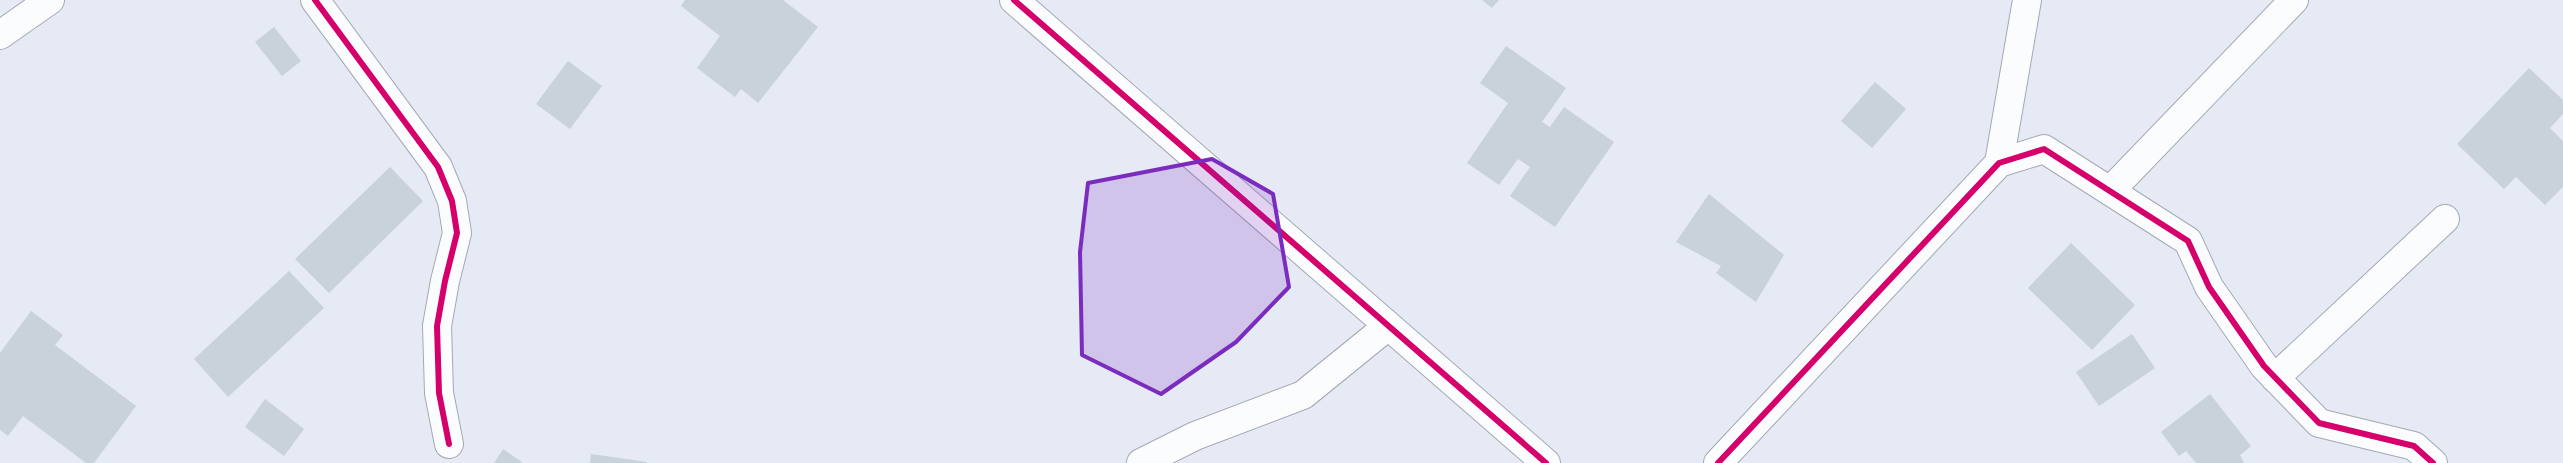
<svg xmlns="http://www.w3.org/2000/svg" width="2563" height="463" viewBox="0 0 2563 463" font-family="Cabin,sans-serif">
<style>
.building{fill:#c9d1db}
.lines{fill:none;stroke-linecap:round;stroke-linejoin:round}
.minor-casing{stroke:#a5a9b4;stroke-width:30}
.minor{stroke:#fbfcfe;stroke-width:28}
.cycleway-casing{stroke:#fff;stroke-width:9}
.cycleway{stroke:#d6006c;stroke-width:6}
.marked{fill:#7b2cbf;fill-opacity:0.2;stroke:#7b2cbf;stroke-width:4;stroke-linejoin:round}
</style>
<rect width="100%" height="100%" fill="#e5eaf5"/>
<!-- building -->
<g class="building">
<polygon points="685,0 783,0 818,27 758,103 741,89 735,97 697,68 720,36 681,6"/>
<polygon points="1482,0 1499,0 1492,8"/>
<polygon points="274,27 301,61 282,76 255,42"/>
<polygon points="1506,46 1566,88 1542,122 1550,127 1564,107 1614,142 1555,227 1510,196 1530,167 1518,159 1499,185 1467,163 1508,103 1480,83"/>
<polygon points="568,61 602,86 570,129 536,104"/>
<polygon points="2529,68 2563,100 2563,114 2550,128 2563,141 2563,187 2545,205 2516,177 2504,189 2457,144"/>
<polygon points="1875,82 1906,109 1872,148 1841,121"/>
<polygon points="390,167 423,201 329,293 295,259"/>
<polygon points="1709,194 1784,255 1756,302 1716,273 1721,266 1676,242"/>
<polygon points="2071,243 2135,305 2092,350 2028,288"/>
<polygon points="289,271 324,308 228,397 194,359"/>
<polygon points="31,311 63,335 55,345 136,406 94,463 86,463 23,416 8,436 0,430 0,353"/>
<polygon points="2132,334 2155,368 2099,406 2076,372"/>
<polygon points="2210,394 2251,446 2240,455 2244,463 2196,463 2186,451 2179,456 2161,432"/>
<polygon points="265,399 304,429 284,456 245,427"/>
<polygon points="503,449 522,462 521,463 494,463"/>
<polygon points="591,454 647,462 647,463 590,463"/>
</g>
<g class="lines">
<!-- minor casing -->
<g class="minor-casing">
<g id="minor">
<polyline points="315,0 438,167 452,201 457,233 445,281 437,326 439,393 449,444"/>
<polyline points="1014,0 1546,463"/>
<polyline points="0,35 50,0"/>
<polyline points="1999,163 2027,0"/>
<polyline points="2110,191 2294,0"/>
<polyline points="2275,378 2445,219"/>
<polyline points="1141,463 1195,436 1303,395 1388,326"/>
<polyline points="1718,463 1999,163 2044,149 2188,241 2209,287 2264,366 2319,423 2414,446 2433,463"/>
</g>
</g>
<!-- minor -->
<use href="#minor" class="minor"/>
<!-- cycleway casing -->
<g class="cycleway-casing">
<g id="cycleway">
<polyline points="315,0 438,167 452,201 457,233 445,281 437,326 439,393 449,444"/>
<polyline points="1014,0 1546,463"/>
<polyline points="1718,463 1999,163 2044,149 2188,241 2209,287 2264,366 2319,423 2414,446 2433,463"/>
</g>
</g>
<!-- cycleway -->
<use href="#cycleway" class="cycleway"/>
</g>
<!-- marked area -->
<path class="marked" d="M1212,159L1273,194L1289,287L1236,342L1161,394L1082,355L1080,252L1088,183Z"/>
</svg>
